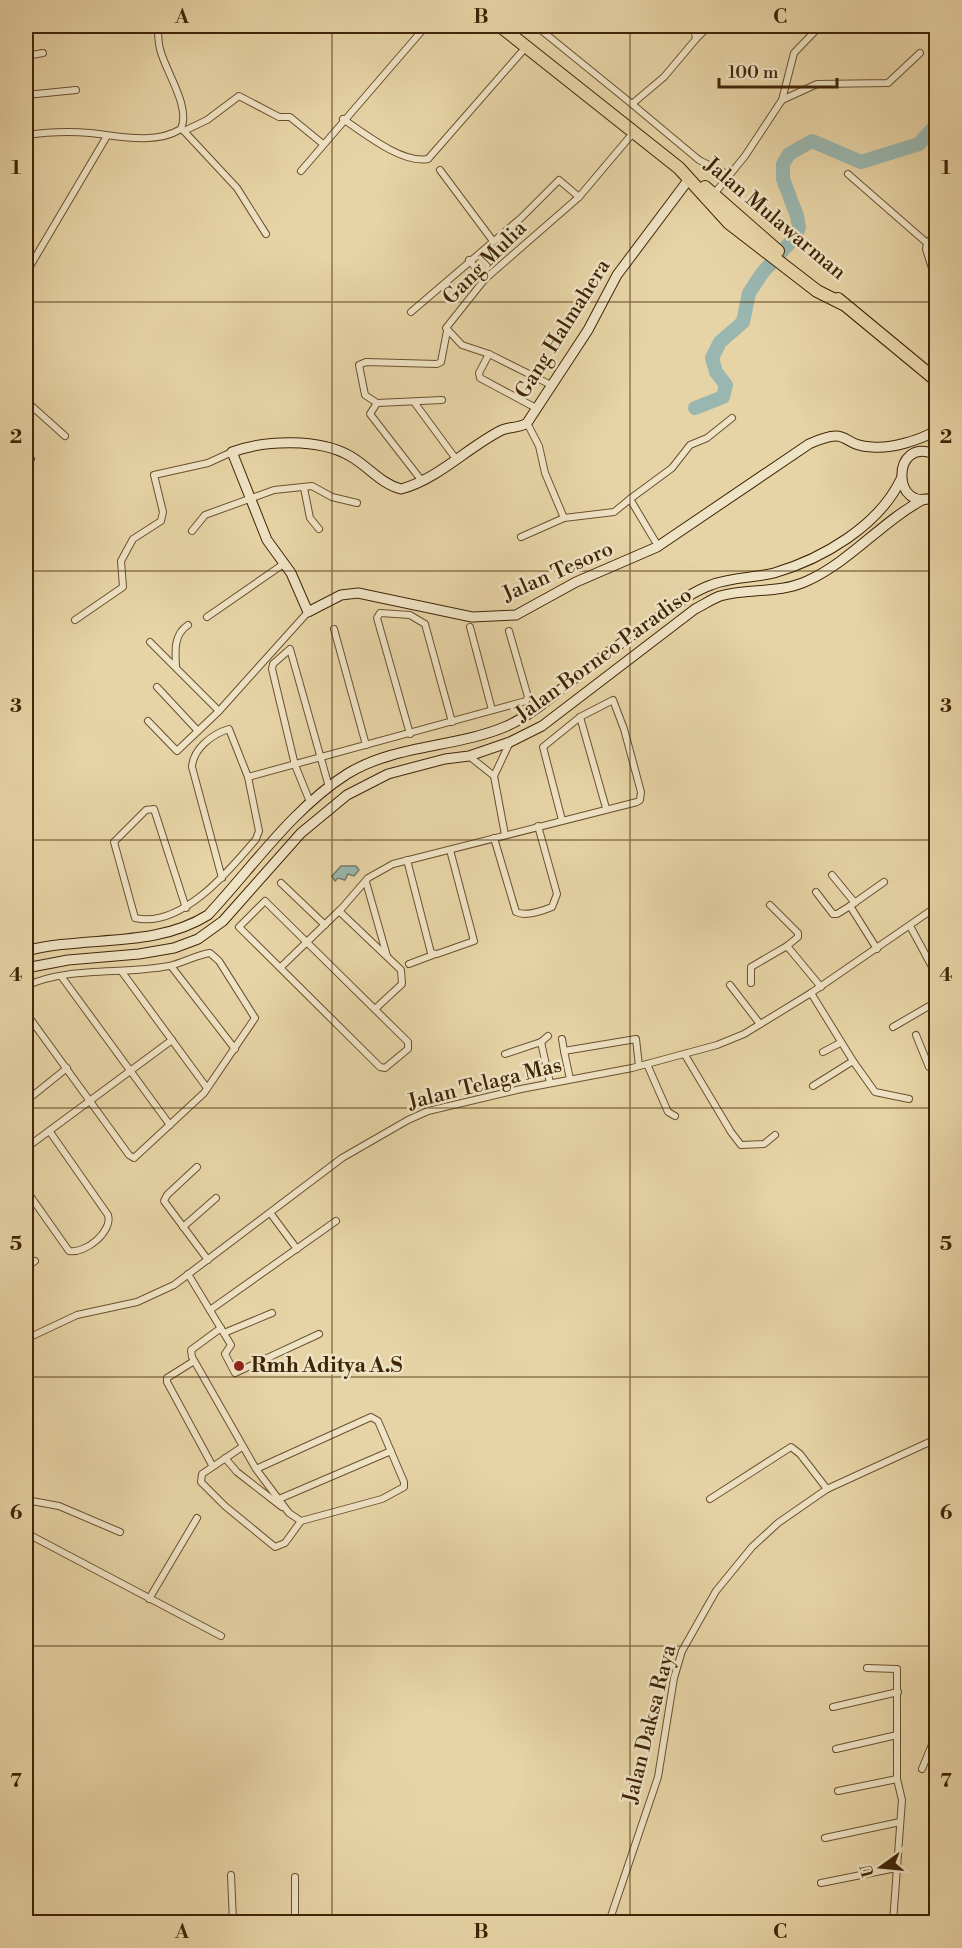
<svg xmlns="http://www.w3.org/2000/svg" width="962" height="1948" viewBox="0 0 962 1948" font-family="'Libre Bodoni',serif">
<style>
.water{fill:#99b7b0;stroke:#757c6c;stroke-width:1.5}
.lines{fill:none;stroke-linecap:round;stroke-linejoin:round}
.river{stroke:#99b7b0;stroke-width:14}
.street-casing{stroke:#6a502f;stroke-width:8}
.secondary-casing{stroke:#402407;stroke-width:11}
.highway-casing{stroke:#402407;stroke-width:14}
.street{stroke:#efe3c5;stroke-width:6}
.secondary{stroke:#efe3c5;stroke-width:9}
.highway{stroke:#e7d4a6;stroke-width:12}
.grid{fill:none;stroke:#402407;stroke-width:1.5;stroke-opacity:0.55}
.poi-dot{fill:#8f2418;stroke:#efe3c5;stroke-width:2}
.labels{text-anchor:middle;dominant-baseline:central;stroke-width:5;stroke-linejoin:round;paint-order:stroke}
.street-label{font-size:21px;fill:#402407;stroke:#efe3c5}
.poi-label{font-size:21px;font-weight:bold;fill:#402407;stroke:#efe3c5;text-anchor:start}
.neatline{fill:none;stroke:#402407;stroke-width:2}
.grid-label{font-size:20px;text-anchor:middle;font-weight:bold;fill:#402407}
</style>
<rect width="100%" height="100%" fill="#e7d4a6"/>
<filter id="stains"><feTurbulence type="fractalNoise" baseFrequency=".00333" numOctaves="4"/><feColorMatrix values="0 0 0 0 .2 0 0 0 0 .09 0 0 0 0 .02 0 0 0 .5 -.17"/></filter>
<radialGradient id="worn" r=".72"><stop offset=".6" stop-color="#630" stop-opacity="0"/><stop offset="1" stop-color="#630" stop-opacity=".3"/></radialGradient>
<!-- water -->
<polygon class="water" points="341,866 356,866 359,870 354,876 348,874 345,880 338,878 335,881 332,876"/>
<g class="lines">
<!-- river -->
<polyline class="river" points="695,408 723,397 726,385 716,372 712,358 720,342 743,322 749,293 763,272 796,236 799,227 797,216 783,179 783,164 789,154 812,141 861,162 919,144 936,125"/>
<!-- street casing -->
<g class="street-casing">
<g id="street">
<polyline points="536,26 632,104 664,77 696,39 694,26"/>
<polyline points="696,39 709,26"/>
<polyline points="26,56 43,53"/>
<polyline points="26,95 76,90"/>
<polyline points="782,100 794,53 820,26"/>
<polyline points="632,104 699,160 729,175"/>
<path d="M343,119C364,133 402,164 428,159L526,47"/>
<polyline points="182,129 237,188 266,234"/>
<polyline points="184,131 207,120 239,96 279,117 290,117 323,144"/>
<path d="M26,135C47,132 69,131 90,133C119,136 155,145 181,129C191,106 165,71 160,49C158,42 158,33 158,26"/>
<polyline points="440,170 493,241"/>
<polyline points="301,171 426,26"/>
<polyline points="848,174 927,243"/>
<polyline points="714,194 745,156 782,100 817,84 888,83 920,53"/>
<polyline points="936,234 927,243 926,249 936,281"/>
<polyline points="469,260 485,279"/>
<polyline points="26,273 107,136"/>
<polyline points="411,312 521,218 559,180 579,197"/>
<polyline points="489,354 479,373 480,378 536,408"/>
<polyline points="551,385 489,354 462,345 446,328 485,279 579,197 633,133"/>
<polyline points="26,401 65,436"/>
<polyline points="414,402 456,459"/>
<polyline points="377,403 365,395 359,365 366,362 437,364 441,362 447,331"/>
<polyline points="527,423 539,446 545,473 564,518"/>
<polyline points="26,454 31,459"/>
<polyline points="422,481 370,414 377,403 442,400"/>
<polyline points="304,488 310,518 319,529"/>
<polyline points="630,499 672,468 690,445 707,438 732,418"/>
<polyline points="192,531 205,515 274,490 312,486 332,497 357,503"/>
<polyline points="521,537 564,518 614,512 630,499 658,546"/>
<polyline points="207,617 285,563"/>
<polyline points="75,620 123,587 121,561 133,539 161,521 163,512 154,475 208,463 232,452"/>
<polyline points="470,627 492,710"/>
<polyline points="334,629 366,745"/>
<polyline points="150,642 219,711 308,612"/>
<polyline points="26,656 29,659 26,662"/>
<path d="M176,666C175,650 174,634 188,625"/>
<polyline points="157,687 198,731"/>
<polyline points="580,717 606,808"/>
<polyline points="148,721 177,751 219,711"/>
<polyline points="410,734 377,618 380,613 410,615 425,624 452,722"/>
<polyline points="469,756 494,776"/>
<polyline points="248,777 526,701 528,697 509,631"/>
<polyline points="310,802 295,765 272,669 273,664 290,649 329,787"/>
<polyline points="505,835 494,776 510,742"/>
<path d="M494,838L516,912C526,917 542,911 552,907L557,894L538,826"/>
<polyline points="407,860 431,953 437,954 474,941 450,850"/>
<polyline points="832,875 855,903"/>
<polyline points="366,882 387,956"/>
<polyline points="281,883 325,925"/>
<polyline points="816,892 833,914 837,914 850,906"/>
<polygon points="265,901 408,1042 408,1049 385,1068 380,1067 239,927"/>
<polyline points="770,905 798,933 798,937 787,946 821,987"/>
<path d="M186,908L154,809L146,810L114,842L135,918C181,929 229,871 256,839L259,831L248,777L229,729C212,734 193,749 192,767L222,878"/>
<polyline points="339,911 401,970 402,984 375,1009"/>
<polyline points="910,926 936,974"/>
<polyline points="877,949 850,906 884,882"/>
<polyline points="409,964 433,955"/>
<polyline points="171,966 235,1049"/>
<polyline points="281,967 342,908 368,878 393,864 637,802 640,800 641,792 624,729 613,700 580,717 543,747 562,820"/>
<polyline points="122,972 207,1088"/>
<polyline points="61,976 170,1125"/>
<polyline points="751,983 751,967 787,946"/>
<polyline points="730,985 760,1024"/>
<path d="M26,986C69,966 123,975 169,966C183,963 196,955 210,953L219,961L255,1018L204,1093L134,1158L129,1155L26,1013"/>
<polyline points="811,993 853,1061 813,1086"/>
<polyline points="893,1027 936,1002"/>
<polyline points="916,1035 929,1067 936,1070"/>
<polyline points="562,1039 564,1051"/>
<polyline points="541,1042 550,1083"/>
<polyline points="823,1052 840,1043"/>
<polyline points="505,1054 541,1042 548,1036"/>
<polyline points="685,1055 731,1132 741,1145 764,1144 775,1135"/>
<polyline points="853,1061 875,1092 909,1099"/>
<polyline points="647,1064 668,1112 675,1116"/>
<polyline points="570,1079 564,1051 636,1039 639,1066"/>
<polyline points="26,1101 67,1068"/>
<polyline points="26,1148 172,1040"/>
<polyline points="197,1167 167,1195 164,1201 208,1260"/>
<path d="M26,1190L69,1251C86,1254 113,1231 108,1215L50,1132"/>
<polyline points="271,1214 297,1249"/>
<polyline points="183,1227 216,1198"/>
<polyline points="26,1267 35,1261"/>
<polyline points="188,1274 231,1345 225,1354 235,1373 319,1334"/>
<polyline points="210,1310 336,1221"/>
<polyline points="221,1328 191,1350 192,1357 256,1469 289,1513 301,1521 382,1499 404,1487 404,1482 378,1421 371,1417 256,1469"/>
<polyline points="224,1333 272,1313"/>
<polyline points="26,1339 77,1315 137,1302 174,1285 342,1158 408,1120 428,1111 521,1089 632,1068 717,1045 744,1034 811,993 936,907"/>
<polyline points="194,1361 167,1378 167,1382 212,1465"/>
<polyline points="242,1447 202,1474 201,1482 225,1506 275,1547 285,1543 301,1521"/>
<polyline points="225,1458 237,1472 282,1507"/>
<polyline points="279,1499 391,1451"/>
<polyline points="710,1499 791,1447 800,1454 827,1489"/>
<polyline points="26,1500 59,1506 120,1532"/>
<polyline points="26,1533 221,1636"/>
<polyline points="149,1599 197,1518"/>
<polyline points="867,1668 897,1669 897,1779 902,1800 893,1922"/>
<polyline points="833,1707 898,1692"/>
<polyline points="836,1749 897,1735"/>
<polyline points="922,1769 936,1735"/>
<polyline points="838,1791 897,1779"/>
<polyline points="825,1838 900,1822"/>
<polyline points="231,1875 233,1922"/>
<polyline points="295,1877 295,1922"/>
<polyline points="821,1883 896,1868"/>
<polyline points="609,1922 658,1777 674,1678 682,1651 716,1591 752,1547 778,1523 827,1489 936,1439"/>
</g>
</g>
<!-- secondary casing -->
<g class="secondary-casing">
<g id="secondary">
<path d="M689,179L617,275L588,330L527,423C518,429 508,426 500,431C467,448 438,479 401,489C381,484 368,466 350,456C319,438 265,440 232,452L267,540L291,573L308,612L341,595L358,593L472,617L516,615L576,582L657,547L809,444C852,425 839,446 872,447C892,449 919,440 936,431"/>
<path d="M936,455C890,433 891,518 936,496"/>
<path d="M26,951C85,935 154,949 208,915C252,868 292,809 347,774C396,744 456,748 507,726C531,715 550,698 570,682C597,660 625,640 654,620C671,608 691,592 711,585C731,577 754,578 774,573C822,559 879,526 901,479"/>
<path d="M26,968L68,960L139,954L174,948L198,939L223,921L301,833L347,795L388,774L445,759L469,756L510,742L542,726L695,609C703,605 712,599 720,596C749,588 779,594 807,581C851,561 881,522 924,499"/>
</g>
</g>
<!-- highway casing -->
<g class="highway-casing">
<g id="highway">
<polyline points="500,26 679,168 729,223 817,291 843,304"/>
<polyline points="705,187 778,251"/>
<polyline points="838,299 936,380"/>
</g>
</g>
<!-- street -->
<use href="#street" class="street"/>
<!-- secondary -->
<use href="#secondary" class="secondary"/>
<!-- highway -->
<use href="#highway" class="highway"/>
</g>
<!-- grid -->
<path class="grid" d="M332,26V1922M630,26V1922M26,302H936M26,571H936M26,840H936M26,1108H936M26,1377H936M26,1646H936"/>
<!-- markers -->
<circle class="poi-dot" cx="239" cy="1366" r="6"/>
<g class="labels">
<!-- street labels -->
<g class="street-label">
<text transform="translate(775 219) rotate(40)">Jalan Mulawarman</text>
<text transform="translate(485 263) rotate(-45)">Gang Mulia</text>
<text transform="translate(563 329) rotate(-58)">Gang Halmahera</text>
<text transform="translate(558 572) rotate(-24)">Jalan Tesoro</text>
<text transform="translate(604 655) rotate(-36)">Jalan Borneo Paradiso</text>
<text transform="translate(485 1084) rotate(-14)">Jalan Telaga Mas</text>
<text transform="translate(650 1724) rotate(-76)">Jalan Daksa Raya</text>
</g>
<!-- poi labels -->
<g class="poi-label">
<text x="251" y="1366">Rmh Aditya A.S</text>
</g>
</g>
<!-- margin -->
<rect width="962" height="1948" fill="none" stroke="#e7d4a6" stroke-width="66"/>
<!-- north arrow -->
<g transform="translate(881 1867) rotate(255)" stroke="#efe3c5" stroke-width="4.5" paint-order="stroke">
<path d="M0-4.5L10 22L0 15L-10 22Z" fill="#402407"/>
<text y="-9" font-size="16" font-weight="bold" text-anchor="middle" fill="#402407">U</text>
</g>
<!-- scale -->
<path d="M719 78v9h118v-9" fill="none" stroke="#402407" stroke-width="3"/>
<text x="728" y="78" font-size="18" fill="#402407" stroke="#efe3c5" stroke-width="4.5" paint-order="stroke">100 m</text>
<rect x="33" y="33" width="896" height="1882" class="neatline"/>
<g class="grid-label">
<text x="182" y="23">A</text>
<text x="481" y="23">B</text>
<text x="780" y="23">C</text>
<text x="16" y="174">1</text>
<text x="946" y="174">1</text>
<text x="16" y="443">2</text>
<text x="946" y="443">2</text>
<text x="16" y="712">3</text>
<text x="946" y="712">3</text>
<text x="16" y="981">4</text>
<text x="946" y="981">4</text>
<text x="16" y="1250">5</text>
<text x="946" y="1250">5</text>
<text x="16" y="1519">6</text>
<text x="946" y="1519">6</text>
<text x="16" y="1787">7</text>
<text x="946" y="1787">7</text>
<text x="182" y="1938">A</text>
<text x="481" y="1938">B</text>
<text x="780" y="1938">C</text>
</g>
<rect width="100%" height="100%" filter="url(#stains)"/>
<rect width="100%" height="100%" fill="url(#worn)"/>
</svg>
